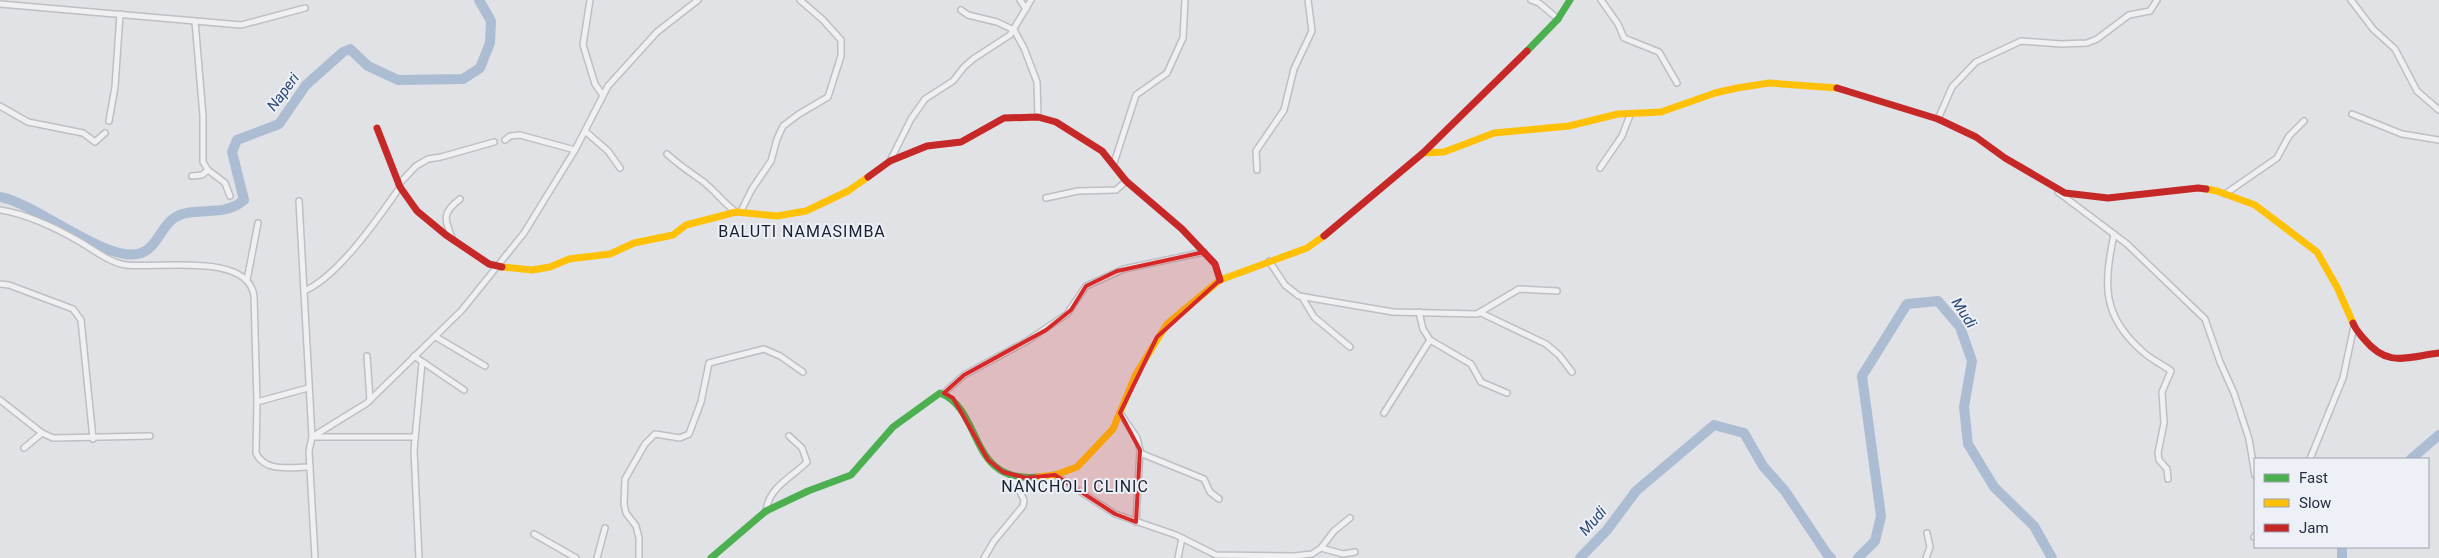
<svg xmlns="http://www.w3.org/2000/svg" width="2439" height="558" viewBox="0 0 2439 558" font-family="Roboto,sans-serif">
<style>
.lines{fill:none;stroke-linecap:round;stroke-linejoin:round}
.river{stroke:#acbcd3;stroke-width:10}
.street-casing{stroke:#bdbfc4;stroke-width:8}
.street{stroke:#f0f0f2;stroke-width:5}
.fast{stroke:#4caf50;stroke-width:7}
.slow{stroke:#ffc107;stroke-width:7}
.jam{stroke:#c62828;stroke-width:7}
.marked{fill:#d62828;fill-opacity:0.2;stroke:#d62828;stroke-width:4;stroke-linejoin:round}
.labels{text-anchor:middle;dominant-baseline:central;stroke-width:4;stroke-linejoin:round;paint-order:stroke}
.water-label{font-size:15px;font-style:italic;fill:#2d4977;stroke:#edf0f6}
.quarter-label{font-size:16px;letter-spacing:1px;fill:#181f31;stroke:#edf0f6}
</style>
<rect width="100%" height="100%" fill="#e0e2e6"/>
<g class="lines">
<!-- river -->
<g class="river">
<path d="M0,197C36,203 108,265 141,253C160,246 161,221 182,214C203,208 226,216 244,200L232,152L237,140L279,124L306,85L343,52L350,49L368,66L398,80L463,79L480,68L490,43L491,21L479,0"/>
<polyline points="2411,459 2439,435"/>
<polyline points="2342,547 2342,558"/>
<polyline points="1580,558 1607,530 1636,491 1714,425 1744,433 1763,466 1785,491 1827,554 1831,558"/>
<polyline points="1858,558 1875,541 1881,516 1862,376 1907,304 1938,301 1960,327 1972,361 1964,407 1968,444 1994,487 2034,526 2052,558"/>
</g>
<!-- street casing -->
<g class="street-casing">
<g id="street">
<polyline points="590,0 583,45 595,84 602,94"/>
<polyline points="1020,0 1026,9"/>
<polyline points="1531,0 1539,3 1558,19"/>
<polyline points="1601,0 1618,24 1624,38 1659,52 1677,83"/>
<polyline points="2351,0 2373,29 2395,49 2417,91 2439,110"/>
<polyline points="0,4 241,25 305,8"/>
<polyline points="961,10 968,15 997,22 1014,30 1024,48 1037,82 1038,117"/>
<polyline points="195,21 203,116 203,162 208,170 225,183 230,196"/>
<polyline points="0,106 28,122 83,133 95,142 105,133"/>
<polyline points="2352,114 2402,134 2439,140"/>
<polyline points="1938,119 1952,87 1976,62 2021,41 2061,44 2087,43 2097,39 2129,15 2150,11 2157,0"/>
<polyline points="109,121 115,87 120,14"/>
<polyline points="585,131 608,151 620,168"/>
<polyline points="505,140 510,136 520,135 575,150"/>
<path d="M667,154C679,165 688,171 701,180C714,189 723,203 736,212"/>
<polyline points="890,161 911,119 925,99 953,81 964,67 973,59 1010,35 1031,0"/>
<polyline points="1114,163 1136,95 1167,73 1183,38 1185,0"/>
<polyline points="1600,168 1622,136 1630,115"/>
<polyline points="1257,170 1256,151 1284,110 1294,69 1312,31 1308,0"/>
<polyline points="192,176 202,175 208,170"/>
<polyline points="399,184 416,166 428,159 441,157 494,142"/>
<polyline points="2058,192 2127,244 2205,319 2220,362 2234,393 2249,439 2255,475"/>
<polyline points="2225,194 2277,158 2289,136 2304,121"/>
<polyline points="1046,198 1078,191 1116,190 1126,181"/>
<polyline points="299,201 312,437 415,437"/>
<path d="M0,210C27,214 58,229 82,243C95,251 111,263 126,265C159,269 248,252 254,296L257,402L256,453C265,473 291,467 310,467"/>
<polyline points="741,211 752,189 771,161 777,139 783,126 799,114 828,97 841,56 841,40 823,20 800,0"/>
<path d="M2114,234C2104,284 2101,315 2142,351C2150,359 2162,364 2171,371L2162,392L2164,423L2158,453L2159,460L2167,469L2168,479"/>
<path d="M452,238C444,218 442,213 460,199"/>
<polyline points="1269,261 1285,285 1299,296 1393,312 1477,314 1519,289 1557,291"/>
<polyline points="247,280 258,223"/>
<polyline points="0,284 9,285 73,309 81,320 93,439"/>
<path d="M304,291C338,277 379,217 400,187"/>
<polyline points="1302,297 1314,317 1350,347"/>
<polyline points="1419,312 1423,329 1430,340 1471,364 1481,382 1507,393"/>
<polyline points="1481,313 1546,344 1559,355 1572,372"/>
<polyline points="436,337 485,366"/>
<polyline points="367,356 370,400"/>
<polyline points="414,356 464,390"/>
<polyline points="944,393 964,375 1027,341 1067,314 1086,286 1124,269 1204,252"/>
<polyline points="0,400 42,433 53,438 150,436"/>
<polyline points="257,402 308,388"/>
<polyline points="1120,413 1137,438 1140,450 1136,522"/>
<polyline points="1384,413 1430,340"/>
<polyline points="24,448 42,433"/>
<polyline points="1140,453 1204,479 1210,492 1219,499"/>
<polyline points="2310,459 2343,378 2354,326"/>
<polyline points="1055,475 1115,514 1176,535 1216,555 1294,556 1312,554 1321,548 1334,531 1350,518"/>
<path d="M766,511C769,487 791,478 807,462L802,448L789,436"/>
<polyline points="534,534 576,558"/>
<polyline points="2254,537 2255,536"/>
<polyline points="1321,548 1343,554 1355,552"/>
<polyline points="315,558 309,451 312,437 367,403 462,310 524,233 575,150 608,86 657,32 698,0"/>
<polyline points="419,558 414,450 422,363"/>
<polyline points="597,558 605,528"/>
<polyline points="639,558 639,538 636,526 626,513 624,504 625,479 645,444 655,434 680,438 689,434 701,402 709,363 764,349 780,356 803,372"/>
<polyline points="984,558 994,541 1023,506 1024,500 1012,476"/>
<polyline points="1178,558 1182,538"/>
<polyline points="1926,558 1930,547 1927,533"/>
</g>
</g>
<!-- street -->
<use href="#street" class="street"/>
<!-- fast -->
<g class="fast">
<polyline points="1527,51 1558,19 1570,0"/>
<path d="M711,558L766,511L808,491L851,475L893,427L940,393C984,410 967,484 1038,477"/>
</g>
<!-- slow -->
<g class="slow">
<polyline points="1423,153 1444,152 1494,133 1569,126 1618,114 1661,112 1715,93 1737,88 1769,83 1837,88"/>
<polyline points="2206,189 2217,191 2255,205 2317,252 2337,287 2353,323"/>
<polyline points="502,267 532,270 550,267 569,259 610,254 634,243 673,235 686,225 736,212 777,216 806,211 848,191 868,177"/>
<polyline points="1038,477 1055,475 1077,467 1113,429 1136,374 1167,324 1220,280 1307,248 1324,236"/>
</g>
<!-- jam -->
<g class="jam">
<polyline points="1837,88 1938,119 1976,137 2005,158 2065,193 2108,198 2198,188 2206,189"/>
<polyline points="377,128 400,187 417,211 446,235 489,264 502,267"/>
<polyline points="868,177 890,161 927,146 961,142 1004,118 1038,117 1056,122 1102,151 1126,181 1182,229 1215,264 1220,280"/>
<polyline points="1324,236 1423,153 1527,51"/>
<path d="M2353,323C2355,329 2360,334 2364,339C2388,368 2406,357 2439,353"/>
</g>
</g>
<!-- marked area -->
<path class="marked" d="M1204,252L1216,265L1220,280L1157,337L1120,413L1140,450L1136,522L1115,514L1055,475L1026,478L1003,472L988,460L953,398L944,393L964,375L1046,330L1071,310L1086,286L1117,271Z"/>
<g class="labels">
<!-- water labels -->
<g class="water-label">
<text transform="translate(283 92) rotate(-53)">Naperi</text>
<text transform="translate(1964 313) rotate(57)">Mudi</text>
<text transform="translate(1593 521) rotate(-49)">Mudi</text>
</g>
<!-- quarter labels -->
<g class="quarter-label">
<text x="802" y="231">BALUTI NAMASIMBA</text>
<text x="1075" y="486">NANCHOLI CLINIC</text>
</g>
</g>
<!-- legend -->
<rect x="2254" y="458" width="175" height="90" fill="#edf0f6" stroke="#9da2ad"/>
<rect x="2264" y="474" width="25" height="8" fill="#4caf50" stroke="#9da2ad"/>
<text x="2299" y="483" font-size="15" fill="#262e40">Fast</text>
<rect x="2264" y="499" width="25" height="8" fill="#ffc107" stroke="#9da2ad"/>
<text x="2299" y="508" font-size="15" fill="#262e40">Slow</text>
<rect x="2264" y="524" width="25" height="8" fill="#c62828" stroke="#9da2ad"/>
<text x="2299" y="533" font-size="15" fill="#262e40">Jam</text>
</svg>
